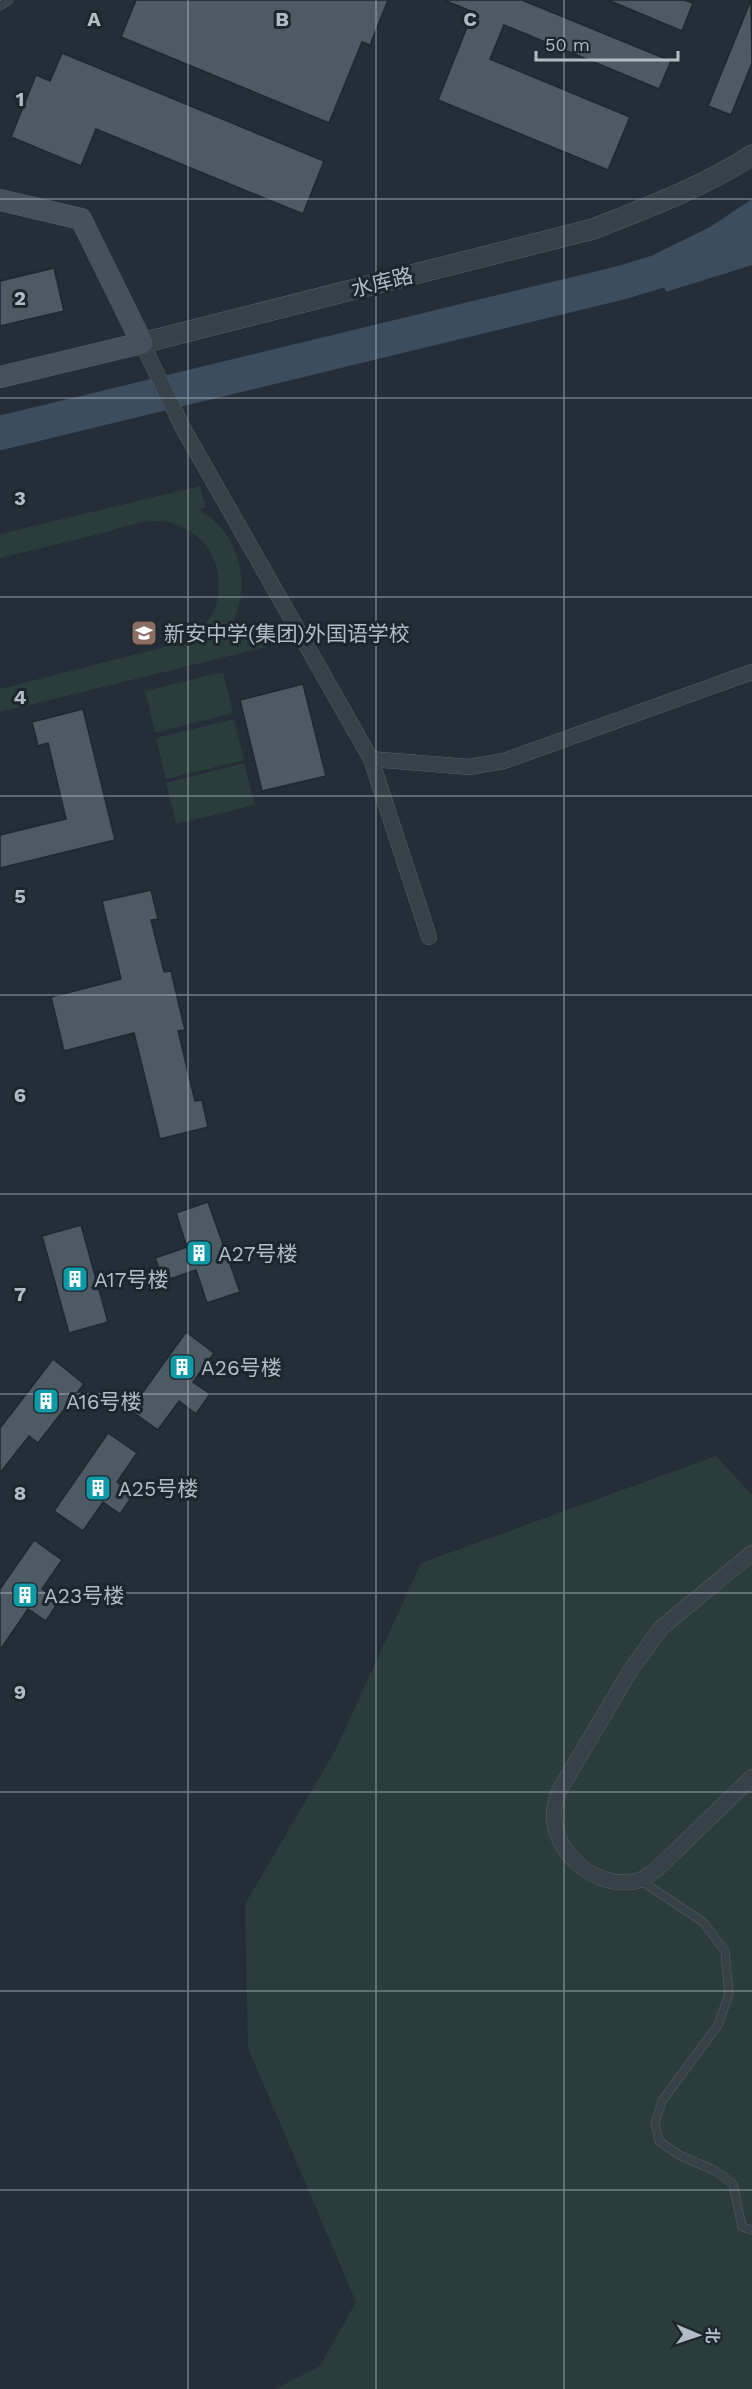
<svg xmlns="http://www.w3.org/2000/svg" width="752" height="2389" viewBox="0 0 752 2389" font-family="'Work Sans','Noto Sans SC',sans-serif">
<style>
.green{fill:#2a3c3b}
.water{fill:#3c4d5f}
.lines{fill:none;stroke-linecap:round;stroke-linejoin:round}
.river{stroke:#3c4d5f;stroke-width:34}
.building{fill:#4d5963;stroke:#1f272f;stroke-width:1.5}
.service-casing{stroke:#565e66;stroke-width:9}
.minor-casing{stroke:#565e66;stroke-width:16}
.tertiary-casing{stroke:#565e66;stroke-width:21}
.secondary-casing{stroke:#565e66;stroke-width:22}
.service{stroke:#384048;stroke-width:8}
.minor{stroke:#384048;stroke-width:15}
.tertiary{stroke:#384048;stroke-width:20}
.secondary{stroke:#47505b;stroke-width:21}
.grid{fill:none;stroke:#b3bbc4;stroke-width:1.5;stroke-opacity:0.55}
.labels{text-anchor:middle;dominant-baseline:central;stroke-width:6;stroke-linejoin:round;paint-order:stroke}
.street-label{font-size:21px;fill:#b3bbc4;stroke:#1d252d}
.poi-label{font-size:21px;fill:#b3bbc4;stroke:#1d252d;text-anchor:start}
.grid-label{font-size:20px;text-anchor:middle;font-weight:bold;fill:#b3bbc4;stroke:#1d252d;stroke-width:6;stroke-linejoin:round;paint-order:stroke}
</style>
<rect width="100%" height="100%" fill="#252e38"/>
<!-- green -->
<g class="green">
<path d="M200,486L205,507L199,510C243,534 253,591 228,632L261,625L266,647L0,712V689L184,642C206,628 220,609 219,582C218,548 190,522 157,521C139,521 120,528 103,533C69,541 34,550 0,558V534Z"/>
<polygon points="223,672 233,713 155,733 145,691"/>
<polygon points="234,719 244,760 166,779 156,738"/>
<polygon points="244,763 255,805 176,824 166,783"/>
<polygon points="716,1456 752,1495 752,2389 275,2389 320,2366 356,2302 248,2048 245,1904 336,1749 421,1563"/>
</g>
<!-- water -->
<polygon class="water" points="752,199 752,265 666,292 653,255 710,227"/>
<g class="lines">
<!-- river -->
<polyline class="river" points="0,433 620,283 700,259 752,236"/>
</g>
<!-- building -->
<g class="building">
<polygon points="136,0 388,0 370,45 362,42 329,123 121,37"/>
<polygon points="444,0 522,0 671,61 659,89 504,25 490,59 630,117 608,170 438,100 473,12"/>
<polygon points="608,0 684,0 693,3 682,31"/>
<polygon points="751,0 752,63 731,115 708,106"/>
<polygon points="62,53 324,161 303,214 96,129 81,166 11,137 36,75 50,81"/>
<polygon points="54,268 64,311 0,326 0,281"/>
<polygon points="303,684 326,776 262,791 240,700"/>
<polygon points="83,709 115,840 0,868 0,835 66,819 48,743 38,746 32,722"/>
<polygon points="151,890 158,919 151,920 164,972 171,971 185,1030 178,1031 195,1101 202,1100 208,1127 160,1139 134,1033 64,1051 51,997 121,979 102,901"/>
<polygon points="208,1202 240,1292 207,1303 196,1270 164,1281 155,1258 187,1247 176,1213"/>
<polygon points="81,1225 108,1322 69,1333 42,1236"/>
<polygon points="186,1332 214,1353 193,1382 210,1394 196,1414 179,1401 158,1430 130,1410"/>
<polygon points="53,1359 84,1384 38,1443 29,1436 0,1473 0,1428"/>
<polygon points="108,1433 137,1453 117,1482 134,1494 120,1514 103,1502 83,1531 54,1511"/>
<polygon points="34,1540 62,1560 42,1589 59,1601 46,1621 28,1609 0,1650 0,1589"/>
</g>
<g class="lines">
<!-- service casing -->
<g class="service-casing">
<g id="service">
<polyline points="0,6 9,0"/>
<polyline points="640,1880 703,1922 725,1951 729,1994 718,2025 662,2101 655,2123 659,2141 679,2155 716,2171 733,2184 742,2227 752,2230"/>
</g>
</g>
<!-- minor casing -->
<g class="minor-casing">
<g id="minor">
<polyline points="142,343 183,428 371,759 429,937"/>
<polyline points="371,759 469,767 504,761 752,672"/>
<path d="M752,1553L661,1628L630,1671L559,1791C557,1798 554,1806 554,1813C553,1855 599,1892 640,1880C645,1878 651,1873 656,1870L752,1777"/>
</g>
</g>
<!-- tertiary casing -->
<g class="tertiary-casing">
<path id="tertiary" d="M142,343L593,229C647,208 703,187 752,155"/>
</g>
<!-- secondary casing -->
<g class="secondary-casing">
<polyline id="secondary" points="0,200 81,219 142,343 0,377"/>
</g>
<!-- service -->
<use href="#service" class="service"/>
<!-- minor -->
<use href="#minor" class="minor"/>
<!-- tertiary -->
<use href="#tertiary" class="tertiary"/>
<!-- secondary -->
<use href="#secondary" class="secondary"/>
</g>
<!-- grid -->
<path class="grid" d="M188,0V2389M376,0V2389M564,0V2389M0,199H752M0,398H752M0,597H752M0,796H752M0,995H752M0,1194H752M0,1394H752M0,1593H752M0,1792H752M0,1991H752M0,2190H752"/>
<!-- icons -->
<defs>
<g id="school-square" transform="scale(1.35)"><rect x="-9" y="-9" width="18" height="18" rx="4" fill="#8d6e63" stroke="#1d252d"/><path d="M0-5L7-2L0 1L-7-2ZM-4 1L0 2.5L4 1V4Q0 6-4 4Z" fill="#fff"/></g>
<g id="building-square" transform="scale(1.35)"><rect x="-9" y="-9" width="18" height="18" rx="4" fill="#0f9aa8" stroke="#1d252d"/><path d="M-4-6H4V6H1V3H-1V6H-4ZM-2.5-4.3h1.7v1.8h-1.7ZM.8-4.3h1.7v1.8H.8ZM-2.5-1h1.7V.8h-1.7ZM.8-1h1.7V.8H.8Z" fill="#fff"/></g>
</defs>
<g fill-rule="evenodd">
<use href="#school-square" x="144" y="633"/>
<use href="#building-square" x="199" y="1253"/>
<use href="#building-square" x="75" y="1279"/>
<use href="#building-square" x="182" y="1367"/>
<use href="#building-square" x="46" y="1401"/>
<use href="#building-square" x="98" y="1488"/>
<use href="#building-square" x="25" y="1595"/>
</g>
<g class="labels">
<!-- street labels -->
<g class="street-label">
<text transform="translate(382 282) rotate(-14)">水库路</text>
</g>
<!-- poi labels -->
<g class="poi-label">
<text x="164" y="633">新安中学(集团)外国语学校</text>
<text x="218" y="1253">A27号楼</text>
<text x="94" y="1279">A17号楼</text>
<text x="201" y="1367">A26号楼</text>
<text x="66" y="1401">A16号楼</text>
<text x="118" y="1488">A25号楼</text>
<text x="44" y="1595">A23号楼</text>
</g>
</g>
<g class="grid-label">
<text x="94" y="26">A</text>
<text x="282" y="26">B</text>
<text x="470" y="26">C</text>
<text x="20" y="106">1</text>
<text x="20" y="305">2</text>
<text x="20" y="505">3</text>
<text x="20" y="704">4</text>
<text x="20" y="903">5</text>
<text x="20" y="1102">6</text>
<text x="20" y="1301">7</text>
<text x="20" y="1500">8</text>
<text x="20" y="1699">9</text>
</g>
<!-- north arrow -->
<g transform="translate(698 2335) rotate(92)" stroke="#1d252d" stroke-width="4.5" paint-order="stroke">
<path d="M0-4.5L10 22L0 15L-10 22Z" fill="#b3bbc4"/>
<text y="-9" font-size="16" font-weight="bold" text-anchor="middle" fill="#b3bbc4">北</text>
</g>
<!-- scale -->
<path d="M536 51v9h142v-9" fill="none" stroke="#b3bbc4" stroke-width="3"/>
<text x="545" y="51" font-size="18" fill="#b3bbc4" stroke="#1d252d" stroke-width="4.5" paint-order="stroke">50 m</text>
</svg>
